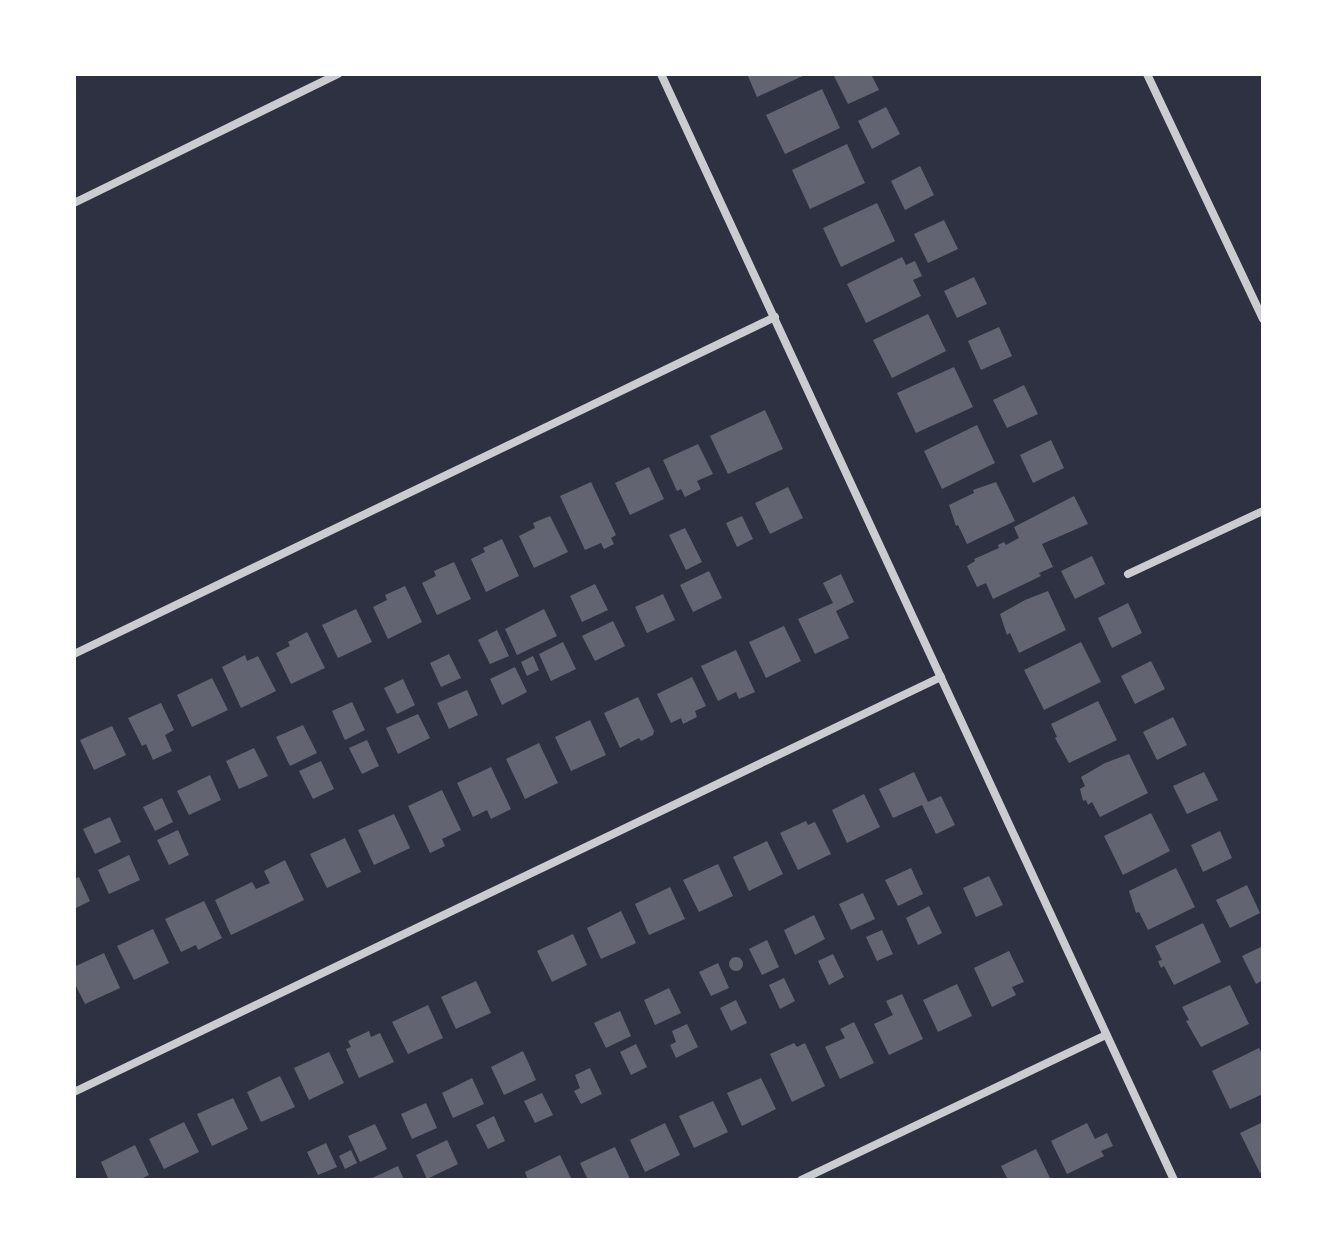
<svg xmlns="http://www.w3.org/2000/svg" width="1337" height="1254" viewBox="0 0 1337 1254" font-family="'Golos Text',sans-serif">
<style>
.building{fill:#626471}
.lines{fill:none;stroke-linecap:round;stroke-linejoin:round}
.minor{stroke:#caccd0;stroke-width:8}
</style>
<rect width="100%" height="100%" fill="#2d3142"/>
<!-- building -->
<g class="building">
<polygon points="747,74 807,74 757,97"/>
<polygon points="833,74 871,74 879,90 848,104"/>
<polygon points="822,89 840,128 785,154 766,115"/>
<polygon points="886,107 900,134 872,149 858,121"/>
<polygon points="847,144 865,183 810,209 792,170"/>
<polygon points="920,166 934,195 905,210 891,181"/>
<polygon points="877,203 895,241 841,267 823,228"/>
<polygon points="944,220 958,249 928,263 914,234"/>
<polygon points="902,257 906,265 915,261 922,276 913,280 921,296 866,323 847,284"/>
<polygon points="974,277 987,304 957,318 944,291"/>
<polygon points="928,314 946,351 892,378 873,340"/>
<polygon points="999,327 1012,356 981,370 968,341"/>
<polygon points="954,367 973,407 916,433 897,393"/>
<polygon points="1024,385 1038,414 1007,428 993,400"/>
<polygon points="765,410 783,449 728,474 710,436"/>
<polygon points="977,425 995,463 942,489 924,451"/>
<polygon points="1051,440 1064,468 1033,483 1020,455"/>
<polygon points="698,444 713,474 697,481 701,489 685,497 681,489 677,491 663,460"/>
<polygon points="649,467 664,499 630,515 615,483"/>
<polygon points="591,482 616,535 611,538 614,544 604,549 601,543 585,550 560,496"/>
<polygon points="996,482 1015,521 967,544 958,525 956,526 949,505 974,493 973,490"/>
<polygon points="788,487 803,518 770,534 755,503"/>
<polygon points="1074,496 1088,524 1042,544 1053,567 1039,573 1041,576 993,599 986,583 977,587 967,566 975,561 974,559 999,548 998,545 1004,542 1006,545 1019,538 1014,527"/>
<polygon points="550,516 568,552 534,568 519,536 535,528 533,523"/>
<polygon points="742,516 753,539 737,547 726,523"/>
<polygon points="685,528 702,562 686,570 669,535"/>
<polygon points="502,539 519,576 486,592 471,559 485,552 483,548"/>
<polygon points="1092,556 1105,584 1075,599 1061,571"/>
<polygon points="454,562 471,599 437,615 422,583 436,576 434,571"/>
<polygon points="709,571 722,598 693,612 680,585"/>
<polygon points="841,574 854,602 836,611 849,638 815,654 798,619 833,603 823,583"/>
<polygon points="595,584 608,610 582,622 570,596"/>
<polygon points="405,586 422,622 388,639 373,607 387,600 385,595"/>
<polygon points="1048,591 1066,630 1019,653 1010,633 1007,635 1000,614 1025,600"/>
<polygon points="663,594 675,620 647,633 635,607"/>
<polygon points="1128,603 1142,633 1112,648 1098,618"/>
<polygon points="356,609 372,642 338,658 322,625"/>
<polygon points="544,609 557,636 517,655 505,629"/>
<polygon points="613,621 625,646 595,661 582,636"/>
<polygon points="784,626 801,661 766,678 749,642"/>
<polygon points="497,630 509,656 490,664 478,640"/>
<polygon points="307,632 325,668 291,684 276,653 290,646 288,642"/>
<polygon points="563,642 576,669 551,681 539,654"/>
<polygon points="1081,642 1101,682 1044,710 1024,670"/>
<polygon points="736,650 755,692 739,699 736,692 718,701 701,666"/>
<polygon points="449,654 461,678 441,687 430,663"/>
<polygon points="245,655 247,661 258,656 276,691 241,708 222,667"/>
<polygon points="533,656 539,670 527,676 521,662"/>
<polygon points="1151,661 1165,689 1135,704 1121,676"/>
<polygon points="515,667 527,692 502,705 490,679"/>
<polygon points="692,677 706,706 695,711 697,717 683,724 681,718 671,723 657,694"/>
<polygon points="212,678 228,710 192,727 177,695"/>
<polygon points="403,679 415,705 397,714 384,688"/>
<polygon points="467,690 478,715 449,729 437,703"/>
<polygon points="638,697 654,731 653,735 641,741 639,738 620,748 604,713"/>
<polygon points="1098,701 1117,740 1069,763 1055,738 1057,737 1051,724"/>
<polygon points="352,702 365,730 345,740 332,711"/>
<polygon points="161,703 174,730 165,735 172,751 153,760 146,744 142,746 128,718"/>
<polygon points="418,714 430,738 398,754 386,728"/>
<polygon points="1173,717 1187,745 1157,760 1143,732"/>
<polygon points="590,720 606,755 571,771 555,737"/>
<polygon points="303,725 317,753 290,766 276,737"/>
<polygon points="112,726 126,755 94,770 80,740"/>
<polygon points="367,740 379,766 362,774 349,748"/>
<polygon points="539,743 558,783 525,799 506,759"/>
<polygon points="254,748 268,776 239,789 226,761"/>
<polygon points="1129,754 1148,793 1100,817 1092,802 1088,805 1086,800 1083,801 1080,789 1085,786 1081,777 1105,763"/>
<polygon points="321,761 334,789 313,799 299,771"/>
<polygon points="491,767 511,809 491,819 487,810 473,817 457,783"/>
<polygon points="914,772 928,802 941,796 955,825 936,834 922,805 893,818 879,789"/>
<polygon points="1204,772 1218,800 1187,814 1173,786"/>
<polygon points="210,775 221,800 189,815 177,791"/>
<polygon points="442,790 461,830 442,839 445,846 430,853 408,806"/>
<polygon points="864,794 880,827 847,843 832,810"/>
<polygon points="162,798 173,822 155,831 143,807"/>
<polygon points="1151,813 1170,851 1123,875 1104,836"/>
<polygon points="394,814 410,848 374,865 358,830"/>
<polygon points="110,817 121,842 95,854 83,829"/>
<polygon points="806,821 808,825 815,822 831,854 798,870 780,833"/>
<polygon points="178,830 189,855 169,865 157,840"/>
<polygon points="1220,831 1232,858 1203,872 1191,845"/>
<polygon points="345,838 361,872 327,888 310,854"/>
<polygon points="767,841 783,874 749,891 733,857"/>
<polygon points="129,855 140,880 109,894 98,870"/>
<polygon points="285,860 304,900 231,935 215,900 252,882 256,889 270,883 264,871"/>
<polygon points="718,864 733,896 699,912 683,880"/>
<polygon points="911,868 923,894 898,906 885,880"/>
<polygon points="1176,868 1195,907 1148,930 1139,912 1136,913 1129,891"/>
<polygon points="989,876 1003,905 976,917 963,888"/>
<polygon points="79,877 90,901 74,909 74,879"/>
<polygon points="1247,885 1260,913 1230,928 1216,900"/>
<polygon points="670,887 685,919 649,935 635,904"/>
<polygon points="863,893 875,919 851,930 839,904"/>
<polygon points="204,901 222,938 198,950 196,945 181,952 165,919"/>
<polygon points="929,906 942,933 918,945 906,918"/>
<polygon points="621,911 636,943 601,959 587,928"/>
<polygon points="814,915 825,939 795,955 784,930"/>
<polygon points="1203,923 1221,962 1174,985 1164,966 1161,968 1158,961 1162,960 1155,946"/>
<polygon points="153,929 169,963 134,980 117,946"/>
<polygon points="882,930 893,954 877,961 866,937"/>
<polygon points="573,934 587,965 552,982 537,951"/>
<polygon points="767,940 779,967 762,975 749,949"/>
<polygon points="1263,946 1263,980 1256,984 1242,956"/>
<polygon points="1009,951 1024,982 1012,987 1016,995 992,1007 974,968"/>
<polygon points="104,953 120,988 85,1004 74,982 74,967"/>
<polygon points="833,954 844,977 829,985 818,961"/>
<circle cx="736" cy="964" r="7"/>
<polygon points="718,963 729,988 711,996 699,972"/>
<polygon points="784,978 795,1001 780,1009 769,985"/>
<polygon points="476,981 491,1013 456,1029 441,997"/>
<polygon points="957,984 972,1016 938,1032 923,1000"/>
<polygon points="1230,985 1249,1024 1201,1047 1186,1021 1189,1020 1182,1007"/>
<polygon points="669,988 681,1013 655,1025 644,1000"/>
<polygon points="902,994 923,1039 889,1055 874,1024 893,1015 886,1001"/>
<polygon points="736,1000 747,1023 731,1031 720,1008"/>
<polygon points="428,1005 443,1038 408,1054 392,1022"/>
<polygon points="620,1011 631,1036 606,1048 594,1023"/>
<polygon points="854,1022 874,1063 840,1079 825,1047 845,1038 840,1029"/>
<polygon points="687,1024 698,1047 676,1058 670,1045 676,1042 672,1031"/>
<polygon points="369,1031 371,1037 380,1033 394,1062 359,1078 346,1049 351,1047 348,1041"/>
<polygon points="794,1043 797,1047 805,1043 825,1086 792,1102 770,1054"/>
<polygon points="636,1044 647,1067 631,1075 620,1052"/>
<polygon points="1259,1048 1263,1055 1263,1094 1230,1109 1212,1071"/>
<polygon points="523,1051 536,1080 504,1095 491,1067"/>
<polygon points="329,1052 344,1083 309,1100 294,1068"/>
<polygon points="590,1068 602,1094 581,1104 574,1091 580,1088 575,1075"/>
<polygon points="280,1076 295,1107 261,1122 247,1092"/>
<polygon points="472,1078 484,1104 453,1118 442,1093"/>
<polygon points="761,1078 776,1109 742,1126 727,1093"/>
<polygon points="542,1093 553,1115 535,1123 524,1101"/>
<polygon points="233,1098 248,1129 212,1146 197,1114"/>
<polygon points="713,1101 728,1132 694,1148 679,1116"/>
<polygon points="426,1103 437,1128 412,1139 401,1114"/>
<polygon points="494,1116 505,1141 488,1149 476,1125"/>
<polygon points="184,1122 199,1152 164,1169 149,1139"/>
<polygon points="1263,1122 1263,1171 1260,1173 1240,1133"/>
<polygon points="665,1123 680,1155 645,1172 630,1140"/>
<polygon points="1087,1123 1095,1139 1107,1133 1113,1146 1101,1151 1104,1156 1067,1174 1051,1141"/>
<polygon points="375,1124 387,1149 360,1162 348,1136"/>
<polygon points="447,1140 458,1164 427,1179 416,1155"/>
<polygon points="326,1143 337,1167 318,1175 307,1152"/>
<polygon points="135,1145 149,1175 139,1180 109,1180 101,1162"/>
<polygon points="615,1147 630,1179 588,1180 580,1163"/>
<polygon points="1036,1149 1051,1180 1008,1180 1001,1166"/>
<polygon points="351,1150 357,1163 345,1169 339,1156"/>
<polygon points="560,1155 572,1180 528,1180 525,1172"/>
<polygon points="398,1166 404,1180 368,1180"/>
</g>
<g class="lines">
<!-- minor -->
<g class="minor">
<polyline points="661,74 1174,1180"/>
<polyline points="1147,74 1263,319"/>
<polyline points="74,203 338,74"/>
<polyline points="1128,574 1263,511"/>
<polyline points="74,654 775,317"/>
<polyline points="74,1092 941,677"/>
<polyline points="801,1180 1106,1035"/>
</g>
</g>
<!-- border -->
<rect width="1337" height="1254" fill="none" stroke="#ffffff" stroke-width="152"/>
</svg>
